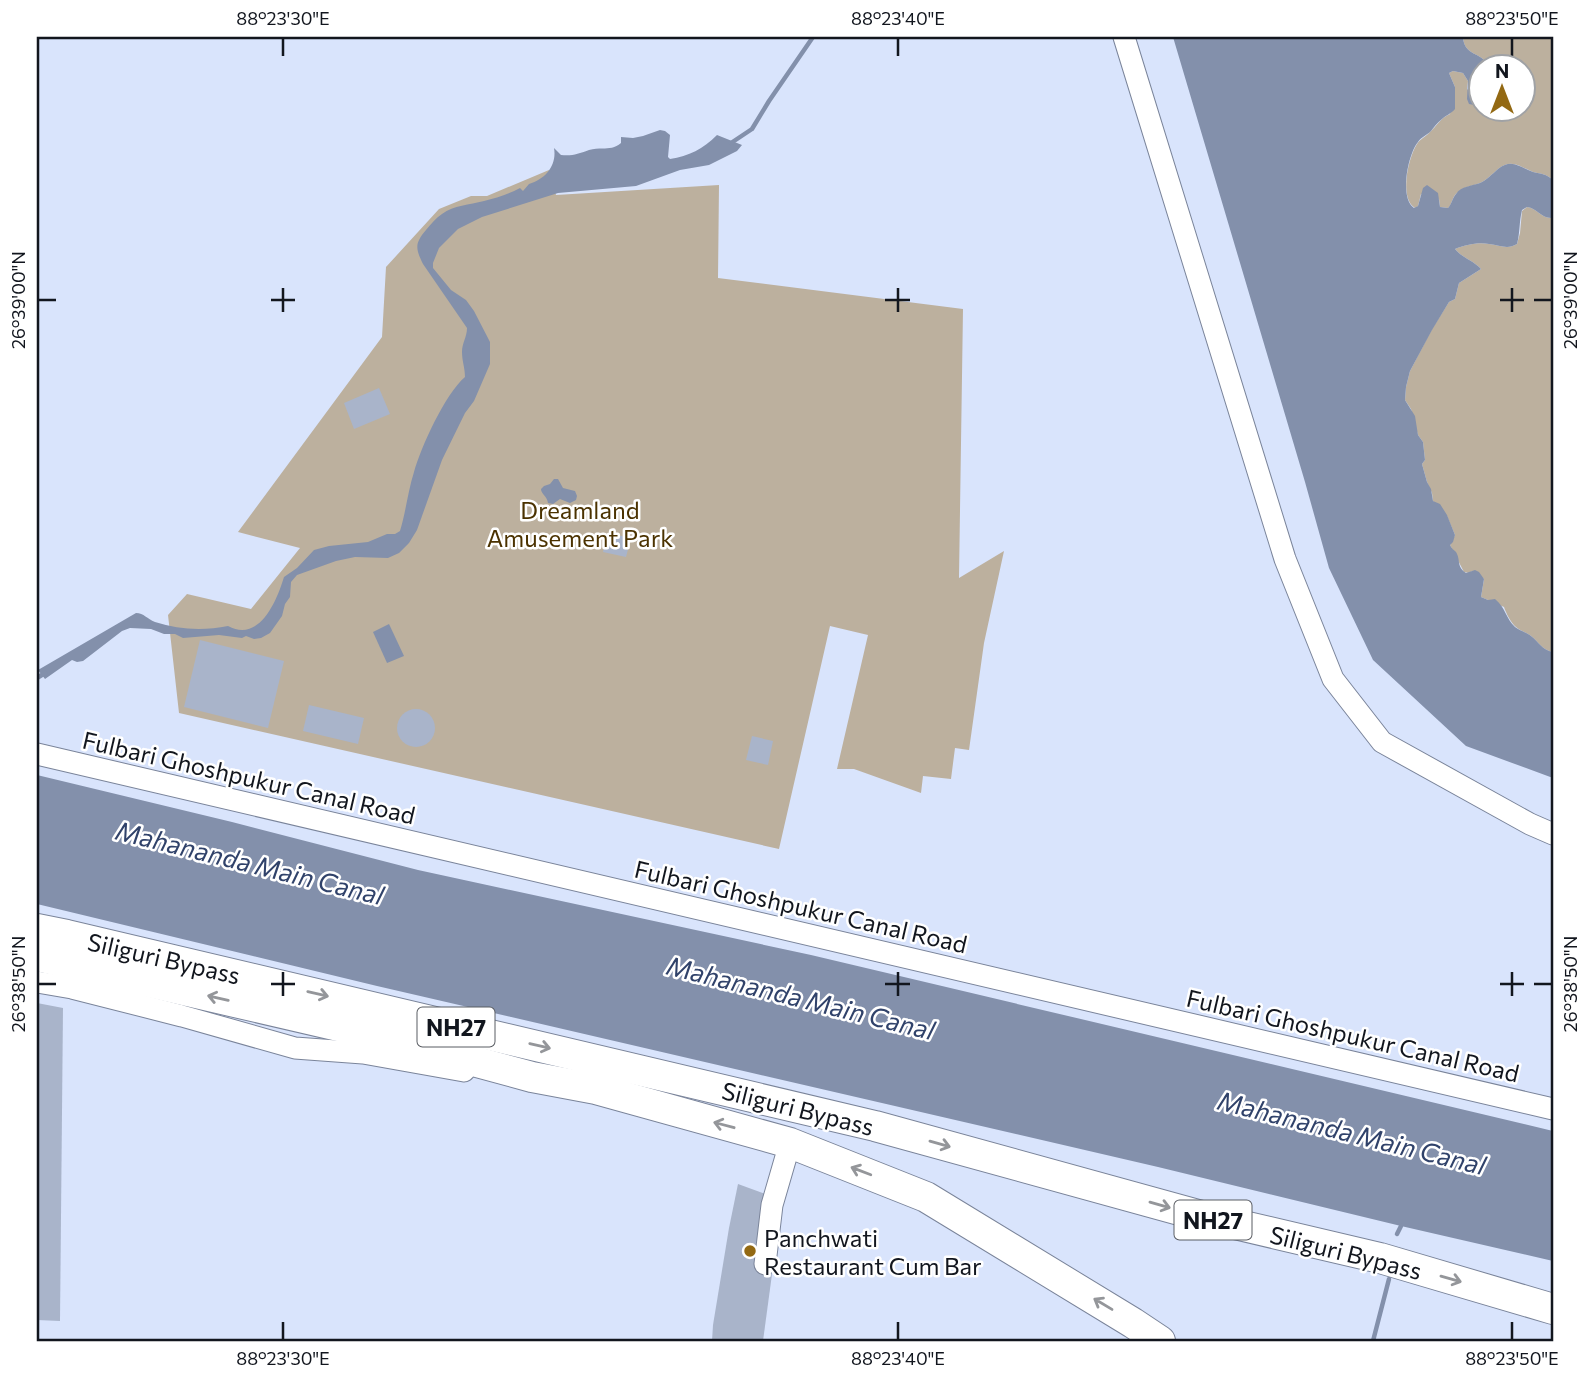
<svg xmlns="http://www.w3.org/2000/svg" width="1590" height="1378" viewBox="0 0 1590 1378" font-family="Commissioner,sans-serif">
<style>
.green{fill:#bcb09e}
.water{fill:#8390ab}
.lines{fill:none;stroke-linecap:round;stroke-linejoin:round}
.stream{stroke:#8390ab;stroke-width:4.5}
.building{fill:#a9b4ca}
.minor-casing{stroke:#7a849a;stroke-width:23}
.highway-casing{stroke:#7a849a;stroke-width:32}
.minor{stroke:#fff;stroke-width:21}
.highway{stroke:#fff;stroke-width:30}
.oneway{stroke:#94969a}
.ticks{fill:none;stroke:#12161e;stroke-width:2.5}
.poi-dot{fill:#936913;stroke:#fff;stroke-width:2.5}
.labels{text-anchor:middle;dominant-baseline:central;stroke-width:5;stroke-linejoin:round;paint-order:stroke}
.shield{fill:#fff;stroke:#595c62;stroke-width:2}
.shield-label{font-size:23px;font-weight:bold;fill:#12161e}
.park-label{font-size:24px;fill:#4b3200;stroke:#fff}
.street-label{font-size:24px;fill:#12161e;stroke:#fff}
.poi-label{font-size:24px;fill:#12161e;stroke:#fff;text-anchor:start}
.water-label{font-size:26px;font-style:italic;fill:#30426a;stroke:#fff}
.neatline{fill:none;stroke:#12161e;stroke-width:2.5}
.ticks-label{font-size:18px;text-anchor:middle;fill:#12161e}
</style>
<rect width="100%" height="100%" fill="#d9e4fc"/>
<!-- green -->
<g class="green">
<path d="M1463,37H1553V180C1546,174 1542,174 1533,172C1520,167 1512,158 1498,169C1492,174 1487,180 1480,183C1473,186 1461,187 1456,194C1452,198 1452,204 1448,208L1440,207L1439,199L1421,194L1418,206L1415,208C1399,198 1408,158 1417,144C1420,139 1425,137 1429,133C1437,126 1440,118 1450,114L1455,87L1449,73L1453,71L1463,73L1468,81L1467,89L1479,100L1481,97L1482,108H1524V66H1488C1482,51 1464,57 1463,37Z"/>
<polygon points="549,170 556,195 719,185 718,278 963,309 959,578 1004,551 984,643 969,750 955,748 951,779 923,776 921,793 854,769 837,769 868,635 830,626 779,849 179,713 168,615 187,594 251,609 300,548 238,532 382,337 386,267 439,209 471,196 487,196"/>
<path d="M1527,207C1537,208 1541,218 1551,218L1553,214V652C1542,650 1539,642 1531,636C1526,632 1520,631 1516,627C1511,623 1506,613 1504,607L1481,597L1484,579L1472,571L1469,573L1464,572L1450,545L1455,535L1447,516L1433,501L1432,493L1427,482L1422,464L1425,460L1423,442L1418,435L1411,409L1405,400L1406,387L1410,371L1432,329L1449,302L1455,299L1459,283L1481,269C1473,260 1462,258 1455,249C1465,245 1478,242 1489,244C1500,245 1507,250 1517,244L1520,233L1522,211Z"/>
</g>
<!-- water -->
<g class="water">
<path d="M1173,37H1463C1464,57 1482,51 1488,66H1482L1478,76L1481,79V97L1474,105L1469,104L1467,99L1468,81L1463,73L1453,71L1449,73L1455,87V109C1451,114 1446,115 1442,119C1437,123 1434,127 1431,131C1427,135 1421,137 1418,142C1408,154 1399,198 1414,208L1418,206L1423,188L1427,185L1438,193L1440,207L1448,208C1452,203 1452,199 1456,194C1461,186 1472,186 1480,183C1487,180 1492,174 1498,169C1512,158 1519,167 1533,172C1542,174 1546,174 1553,180V214L1551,218C1541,218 1537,208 1527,207L1522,210C1519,222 1520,233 1517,244C1507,250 1500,245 1489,244C1478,242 1465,245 1455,249C1462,258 1473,260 1481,269L1459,283L1455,299L1449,302L1432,330L1410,371L1406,387L1405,400L1415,416L1418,435L1423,442L1425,460L1422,464L1427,482L1431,489L1433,501L1440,504L1447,515L1455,535L1453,542L1450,545C1451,548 1454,550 1456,552C1461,560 1456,566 1466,573L1475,570L1479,572L1484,579L1481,597L1488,600L1495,599C1506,608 1506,619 1515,627C1520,631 1526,632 1531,636C1539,642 1542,650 1553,652V778L1466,746L1373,660L1329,568L1305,482Z"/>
<path d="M660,130L665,131L670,135L668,157L670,159C689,156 703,149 717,135L742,145L737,151L709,165L680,170L636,186L558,193L482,217L458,229L439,248L433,263V268L451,290L466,300L474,311L490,342V364L474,401L465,413L442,460L417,530L409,543L399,553L388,558L355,557L336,561L297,575L291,582L290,597L285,604L282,616L270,633L261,638L254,639L246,636L242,638L219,635L183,638L175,634H164L151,629L130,628L122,631L83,661L77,662L72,660L45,679L38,670L136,613C144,613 147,619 155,622C179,630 204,631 228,626C260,643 277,600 284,577L297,568L314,550L329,546L368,542L387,534H395L400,531C406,511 408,491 414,472C421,447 445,394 465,377C465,368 462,361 462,352C462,343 467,337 467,328L423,264C415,248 415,243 426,230C431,224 436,218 442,214C454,205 469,205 484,201C496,198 509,194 520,188L523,191L529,184C546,179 557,165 554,148L561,155C573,156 578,154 589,150C601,146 611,152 621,143V137L633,138L643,136Z"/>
<path d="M554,479H558L563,488L575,491L577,496L576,500L570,503L560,499L553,504L548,503C547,496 541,494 541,489L544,486L550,484Z"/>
<polygon points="389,624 404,656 387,663 373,632"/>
<polygon points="37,775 232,822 418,870 811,955 1553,1131 1553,1261 1401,1226 1158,1167 377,986 37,904"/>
</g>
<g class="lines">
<!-- stream -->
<g class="stream">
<polyline points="731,143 752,129 769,101 813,37"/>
<polyline points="37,678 45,673"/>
<polyline points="1397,1234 1401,1226"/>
<polyline points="1373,1341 1389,1279"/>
</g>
</g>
<!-- building -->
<g class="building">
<polygon points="379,388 390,414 354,429 344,403"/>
<polygon points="608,533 631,538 626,557 603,552"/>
<polygon points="200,640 284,661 268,728 184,707"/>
<polygon points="309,705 364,718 358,744 303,731"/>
<circle cx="416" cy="728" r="19"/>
<polygon points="752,736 773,741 768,765 746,760"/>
<polygon points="37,1003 63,1008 60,1321 37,1320"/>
<polygon points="738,1184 782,1200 763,1341 712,1341 713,1325 729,1228"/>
</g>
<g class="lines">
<!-- minor casing -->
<g class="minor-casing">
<g id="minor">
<polyline points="1124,37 1285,559 1333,679 1382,742 1530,824 1553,834"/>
<polyline points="37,754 1553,1109"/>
<polyline points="37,982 72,988 182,1016 295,1048 363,1053 464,1071"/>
<polyline points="765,1264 772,1205 790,1143"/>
</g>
</g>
<!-- highway casing -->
<g class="highway-casing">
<g id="highway">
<polyline points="37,929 67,935 875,1126 1205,1217 1380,1258 1553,1309"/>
<polyline points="37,956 381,1036 532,1077 596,1089 790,1143 926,1197 1133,1323 1160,1341"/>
</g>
</g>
<!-- minor -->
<use href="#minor" class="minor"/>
<!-- highway -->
<use href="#highway" class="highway"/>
</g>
<!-- one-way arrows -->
<defs><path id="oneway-shaft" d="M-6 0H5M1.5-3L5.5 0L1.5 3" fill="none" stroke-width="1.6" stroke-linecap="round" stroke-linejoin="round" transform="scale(1.75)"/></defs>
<g class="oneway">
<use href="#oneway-shaft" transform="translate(318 994) rotate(13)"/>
<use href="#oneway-shaft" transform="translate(218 998) rotate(-167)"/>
<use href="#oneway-shaft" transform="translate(540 1046) rotate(13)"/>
<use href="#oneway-shaft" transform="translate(724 1125) rotate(-165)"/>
<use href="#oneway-shaft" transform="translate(940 1144) rotate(16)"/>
<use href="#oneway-shaft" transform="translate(861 1171) rotate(-159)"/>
<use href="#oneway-shaft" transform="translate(1160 1205) rotate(16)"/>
<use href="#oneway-shaft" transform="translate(1451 1279) rotate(16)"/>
<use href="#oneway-shaft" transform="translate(1103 1304) rotate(-149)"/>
</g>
<!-- ticks -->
<path class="ticks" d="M283,38V56M898,38V56M1512,38V56M283,288V312M898,288V312M1512,288V312M38,300H56M271,300H295M885,300H910M1500,300H1524M1534,300H1552M283,972V996M898,972V996M1512,972V996M38,984H56M271,984H295M885,984H910M1500,984H1524M1534,984H1552M283,1322V1340M898,1322V1340M1512,1322V1340"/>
<!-- markers -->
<circle class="poi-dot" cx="750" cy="1251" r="7"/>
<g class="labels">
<!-- shield labels -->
<g class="shield">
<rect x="417.5" y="1007.5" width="77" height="39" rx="5"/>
<rect x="1174.5" y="1200.5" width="77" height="39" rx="5"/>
</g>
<g class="shield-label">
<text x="456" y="1027">NH27</text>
<text x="1213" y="1220">NH27</text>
</g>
<!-- park labels -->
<g class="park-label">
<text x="580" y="509">Dreamland<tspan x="580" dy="28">Amusement Park</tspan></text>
</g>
<!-- street labels -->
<g class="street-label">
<text transform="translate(249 777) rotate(13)">Fulbari Ghoshpukur Canal Road</text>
<text transform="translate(801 906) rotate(13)">Fulbari Ghoshpukur Canal Road</text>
<text transform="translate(164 958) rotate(13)">Siliguri Bypass</text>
<text transform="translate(1353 1035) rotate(13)">Fulbari Ghoshpukur Canal Road</text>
<text transform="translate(798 1108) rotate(14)">Siliguri Bypass</text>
<text transform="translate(1346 1252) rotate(14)">Siliguri Bypass</text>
</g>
<!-- poi labels -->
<g class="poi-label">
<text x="764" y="1237">Panchwati<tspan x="764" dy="28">Restaurant Cum Bar</tspan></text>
</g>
<!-- water labels -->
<g class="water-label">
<text transform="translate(250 862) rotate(14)">Mahananda Main Canal</text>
<text transform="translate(801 997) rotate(14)">Mahananda Main Canal</text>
<text transform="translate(1352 1132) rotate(14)">Mahananda Main Canal</text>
</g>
</g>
<!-- border -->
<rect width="1590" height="1378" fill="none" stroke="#ffffff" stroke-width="77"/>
<!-- north arrow -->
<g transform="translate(1502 88)"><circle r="33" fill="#ffffff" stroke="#a0a2a5" stroke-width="2"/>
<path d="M0-5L12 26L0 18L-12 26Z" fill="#936913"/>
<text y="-10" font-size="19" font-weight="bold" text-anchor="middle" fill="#12161e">N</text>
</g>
<rect x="38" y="38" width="1514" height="1302" class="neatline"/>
<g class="ticks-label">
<text x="283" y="25">88°23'30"E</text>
<text x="898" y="25">88°23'40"E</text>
<text x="1512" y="25">88°23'50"E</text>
<text transform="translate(19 300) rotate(-90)" y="6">26°39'00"N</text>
<text transform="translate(1571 300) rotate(-90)" y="6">26°39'00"N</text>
<text transform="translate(19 984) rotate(-90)" y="6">26°38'50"N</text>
<text transform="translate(1571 984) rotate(-90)" y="6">26°38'50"N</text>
<text x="283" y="1365">88°23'30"E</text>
<text x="898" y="1365">88°23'40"E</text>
<text x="1512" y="1365">88°23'50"E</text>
</g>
</svg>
